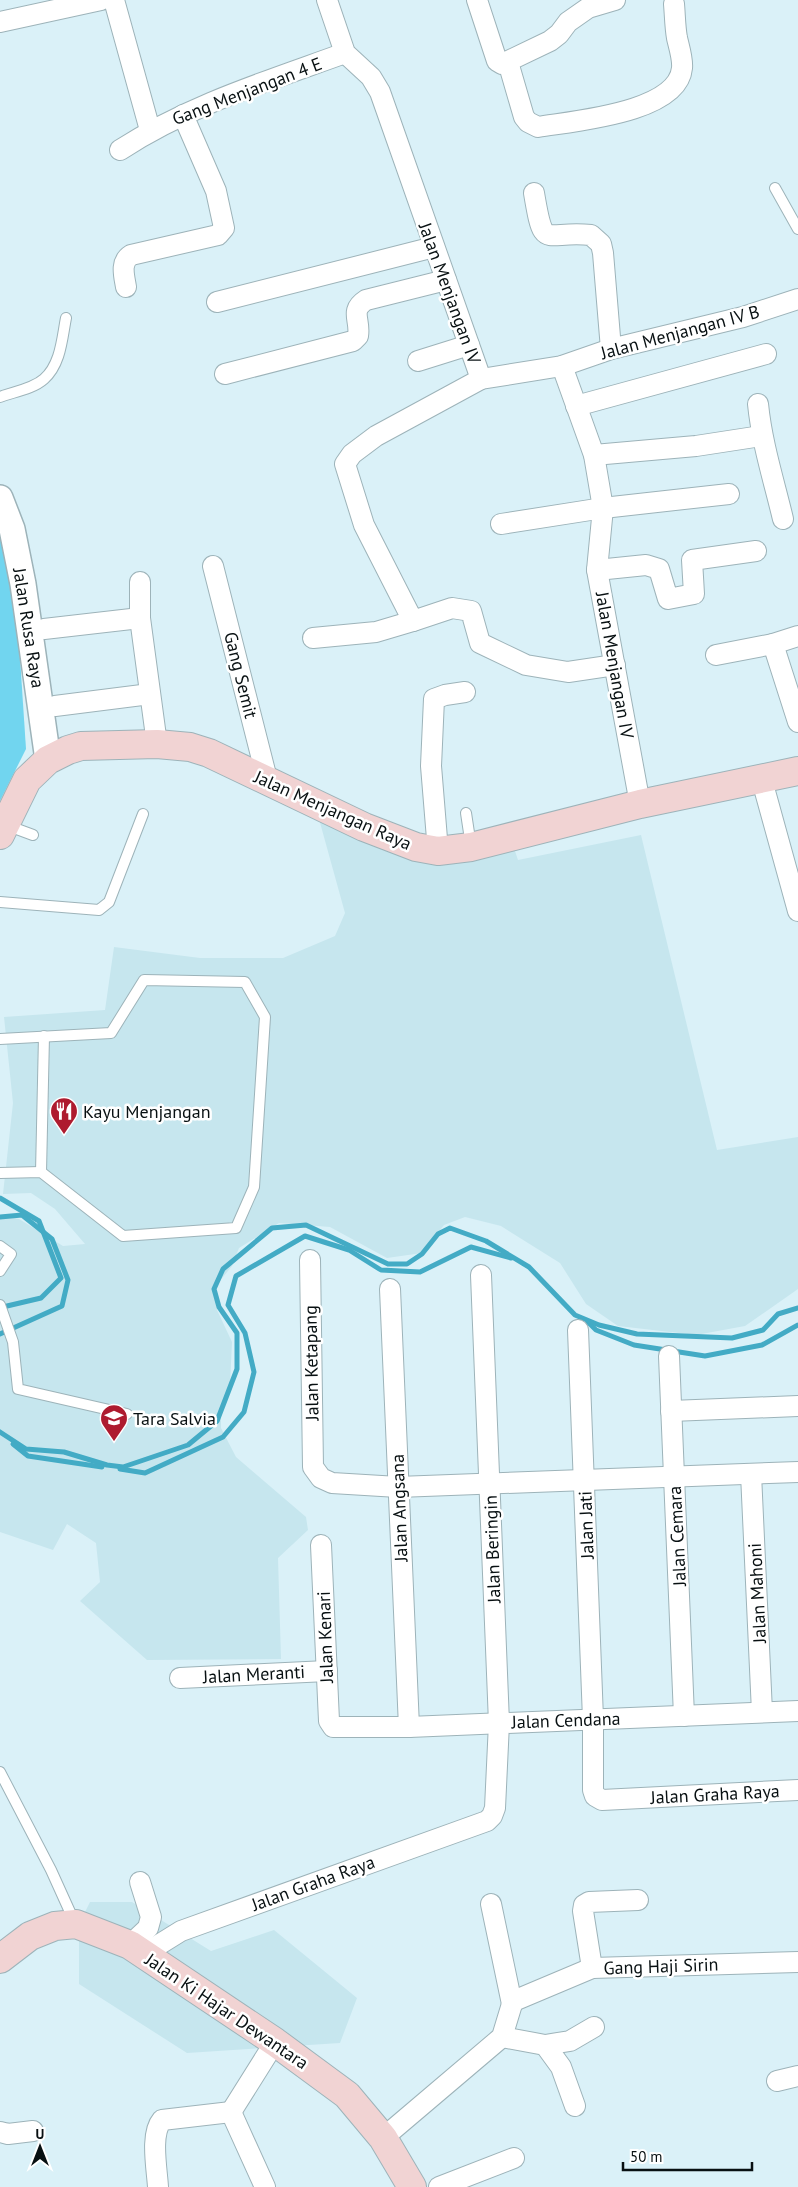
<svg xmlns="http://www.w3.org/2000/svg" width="798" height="2187" viewBox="0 0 798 2187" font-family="'PT Sans',sans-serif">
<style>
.built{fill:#c6e6ee}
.green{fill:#71d5ef}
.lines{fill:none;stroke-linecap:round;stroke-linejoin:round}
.stream{stroke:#43abc5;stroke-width:5}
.service-casing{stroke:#9db3b9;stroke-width:12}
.minor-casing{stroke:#9db3b9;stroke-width:22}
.tertiary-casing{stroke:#9db3b9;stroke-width:28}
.secondary-casing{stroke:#9db3b9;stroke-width:30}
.service{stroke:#fff;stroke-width:10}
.minor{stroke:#fff;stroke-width:20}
.tertiary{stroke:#fff;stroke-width:25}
.secondary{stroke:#f1d3d3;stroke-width:28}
.labels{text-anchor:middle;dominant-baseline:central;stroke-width:5;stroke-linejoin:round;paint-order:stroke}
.street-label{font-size:18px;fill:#081012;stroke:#fff}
.poi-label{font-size:18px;fill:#081012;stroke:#fff;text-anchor:start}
</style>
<rect width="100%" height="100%" fill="#daf1f8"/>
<!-- built -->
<g class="built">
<polygon points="319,819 413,857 512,842 518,860 641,835 717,1150 798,1137 798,1289 745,1326 696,1335 618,1326 586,1304 560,1263 501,1226 465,1217 444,1225 422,1253 387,1258 330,1227 279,1223 239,1248 232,1266 215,1287 217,1310 232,1342 230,1385 221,1409 221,1428 236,1457 306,1517 308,1530 278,1558 281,1659 147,1660 80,1601 100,1582 96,1543 67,1524 53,1550 0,1532 0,1215 19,1219 63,1246 85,1244 55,1209 31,1193 3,1194 13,1103 4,1017 105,1010 114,947 200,958 283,958 335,936 345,913"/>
<polygon points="90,1902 132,1902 211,1951 274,1930 357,1998 340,2043 187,2053 79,1984 79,1924"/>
</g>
<!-- green -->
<polygon class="green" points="0,517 15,582 26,749 0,801"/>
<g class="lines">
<!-- stream -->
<g class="stream">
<polyline points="0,1198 39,1221 61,1278 41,1298 7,1306 1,1310"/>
<polyline points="0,1217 22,1215 52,1239 68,1280 62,1306 0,1334"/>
<polyline points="588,1322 596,1330 634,1345 705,1356 762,1345 798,1325"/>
<polyline points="0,1432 26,1449 64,1452 107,1465 123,1467 188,1445 217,1421 237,1369 237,1333 219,1307 214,1289 223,1269 272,1228 306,1225 388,1264 407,1264 422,1254 438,1234 450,1228 486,1241 529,1267 575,1315 599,1325 637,1334 732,1338 763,1330 778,1314 798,1308"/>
<polyline points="13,1444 28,1456 102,1467"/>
<polyline points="120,1469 145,1473 223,1437 244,1412 254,1372 245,1333 228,1305 236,1276 305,1236 349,1250 381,1270 420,1272 471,1247 511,1258"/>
</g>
<!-- service casing -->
<g class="service-casing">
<g id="service">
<polyline points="775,188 798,229"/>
<path d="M0,397C13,392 33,389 44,379C61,364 62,338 66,318"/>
<polyline points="466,813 471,846"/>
<polyline points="6,825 33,835"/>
<polyline points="0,902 99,910 109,902 143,814"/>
<polyline points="0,1039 111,1033 144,980 245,982 265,1017 254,1187 236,1228 123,1236 41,1172 0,1173"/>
<polyline points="41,1172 44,1036"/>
<polyline points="0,1246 11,1254 0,1271"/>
<polyline points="0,1305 13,1342 18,1389 127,1414"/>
<polyline points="0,1772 51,1870 75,1923"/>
</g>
</g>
<!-- minor casing -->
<g class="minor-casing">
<g id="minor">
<polyline points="114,0 150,130"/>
<polyline points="327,0 345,53 371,77 380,92 481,379"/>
<polyline points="477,0 497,61 502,64 550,41 559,34 568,22 588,8 615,0"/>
<polyline points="0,22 101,0"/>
<path d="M508,62L524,117L528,122L538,127C573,121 678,113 682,68C683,59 679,47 677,38C675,27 675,15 674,4"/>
<path d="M120,150C189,105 268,81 345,53"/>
<path d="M534,193C544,253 543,230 591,235L601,244L603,253L611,349"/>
<path d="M126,287C124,275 120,262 131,255L218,235L224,228L216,191L183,115"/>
<polyline points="217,302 434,247"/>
<polyline points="418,361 469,345"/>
<polyline points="562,366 594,455 603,508 597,570 640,804"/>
<path d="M225,374L353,341L358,336C361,320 349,311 366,300L446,280"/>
<path d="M758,404C762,444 774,481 783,519"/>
<polyline points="576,406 766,354"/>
<polyline points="594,455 696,446 761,436"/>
<polyline points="501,524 603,508 729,494"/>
<polyline points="213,566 268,783"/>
<polyline points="597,570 646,565 659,569 668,599 694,594 692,560 756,551"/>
<polyline points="140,582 140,618 157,744"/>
<polyline points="44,629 140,618"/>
<polyline points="313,638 376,632 413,621"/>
<polyline points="773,644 798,636"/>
<polyline points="716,655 773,644 798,722"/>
<polyline points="615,665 568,672 526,665 480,643 471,611 452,608 413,621 364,525 345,464 352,454 376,436 481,379 562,366 611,349 743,317 798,299"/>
<polyline points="55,706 150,694"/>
<polyline points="761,777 798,911"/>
<polyline points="438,851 431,766 434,699 445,695 465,692"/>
<polyline points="310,1260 313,1467 321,1478 332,1483 398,1487 798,1472"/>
<polyline points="390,1289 409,1727"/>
<polyline points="578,1330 593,1719 593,1790 595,1796 602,1800 798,1790"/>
<polyline points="669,1356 684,1716"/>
<polyline points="671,1411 798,1406"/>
<polyline points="751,1474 762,1712"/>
<polyline points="321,1545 329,1721 333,1727 409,1727 798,1711"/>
<polyline points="180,1678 327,1671"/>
<polyline points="491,1904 512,2004"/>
<polyline points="130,1945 148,1928 151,1917 140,1882"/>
<polyline points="144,1954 181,1931 487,1821 492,1816 495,1808 499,1723 481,1275"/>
<polyline points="592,1968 583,1911 584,1905 589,1902 638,1900"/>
<polyline points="502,2037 545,2045 561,2067 575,2106"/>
<polyline points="545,2045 570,2041 594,2027"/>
<polyline points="777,2081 798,2076"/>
<polyline points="231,2112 275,2042"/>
<polyline points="231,2112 265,2187"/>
<polyline points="0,2132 8,2134 33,2131"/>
<polyline points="383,2138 502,2037 512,2004 516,2000 592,1968 798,1962"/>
<path d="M158,2187C157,2169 150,2134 162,2120L231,2112"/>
<polyline points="439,2187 514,2158"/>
</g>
</g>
<!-- tertiary casing -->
<g class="tertiary-casing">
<polyline id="tertiary" points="0,498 12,529 23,584 48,760"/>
</g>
<!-- secondary casing -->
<g class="secondary-casing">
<g id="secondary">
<polyline points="0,835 27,780 48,760 68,750 81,746 157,744 190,747 209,753 364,827 416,847 438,851 471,847 640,804 798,771"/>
<polyline points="0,1959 30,1936 55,1926 76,1924 130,1945 275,2042 347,2095 383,2138 412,2187"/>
</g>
</g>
<!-- service -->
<use href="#service" class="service"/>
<!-- minor -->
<use href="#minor" class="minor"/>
<!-- tertiary -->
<use href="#tertiary" class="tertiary"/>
<!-- secondary -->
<use href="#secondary" class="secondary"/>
</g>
<!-- icons -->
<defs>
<g id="restaurant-pin" transform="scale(1.4375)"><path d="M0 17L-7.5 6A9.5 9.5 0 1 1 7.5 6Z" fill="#ae1b2f" stroke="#fff"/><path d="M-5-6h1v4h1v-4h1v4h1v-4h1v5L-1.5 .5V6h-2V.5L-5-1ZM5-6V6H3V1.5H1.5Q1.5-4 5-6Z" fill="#fff"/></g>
<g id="school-pin" transform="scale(1.4375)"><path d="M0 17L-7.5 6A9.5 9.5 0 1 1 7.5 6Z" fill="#ae1b2f" stroke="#fff"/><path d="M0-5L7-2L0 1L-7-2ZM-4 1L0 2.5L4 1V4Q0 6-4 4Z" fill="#fff"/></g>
</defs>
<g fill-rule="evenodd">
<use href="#restaurant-pin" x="64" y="1111"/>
<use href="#school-pin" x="114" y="1418"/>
</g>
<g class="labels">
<!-- street labels -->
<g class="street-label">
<text transform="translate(247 91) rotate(-21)">Gang Menjangan 4 E</text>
<text transform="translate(450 293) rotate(70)">Jalan Menjangan IV</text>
<text transform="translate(680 332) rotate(-15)">Jalan Menjangan IV B</text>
<text transform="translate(29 628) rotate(81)">Jalan Rusa Raya</text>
<text transform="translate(615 665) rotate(80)">Jalan Menjangan IV</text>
<text transform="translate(241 675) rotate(76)">Gang Semit</text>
<text transform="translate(333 810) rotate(24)">Jalan Menjangan Raya</text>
<text transform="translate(311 1363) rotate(-91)">Jalan Ketapang</text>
<text transform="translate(399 1508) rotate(-92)">Jalan Angsana</text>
<text transform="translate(586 1525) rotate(-92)">Jalan Jati</text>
<text transform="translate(677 1536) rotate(-93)">Jalan Cemara</text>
<text transform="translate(492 1549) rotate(-92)">Jalan Beringin</text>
<text transform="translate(757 1593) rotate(-93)">Jalan Mahoni</text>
<text transform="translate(325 1637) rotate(-92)">Jalan Kenari</text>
<text transform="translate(254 1674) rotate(-3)">Jalan Meranti</text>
<text transform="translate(566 1720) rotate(-2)">Jalan Cendana</text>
<text transform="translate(715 1794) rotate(-3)">Jalan Graha Raya</text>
<text transform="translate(313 1883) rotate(-20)">Jalan Graha Raya</text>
<text transform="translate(661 1966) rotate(-2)">Gang Haji Sirin</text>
<text transform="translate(227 2011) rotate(34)">Jalan Ki Hajar Dewantara</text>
</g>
<!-- poi labels -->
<g class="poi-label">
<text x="83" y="1111">Kayu Menjangan</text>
<text x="133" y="1418">Tara Salvia</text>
</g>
</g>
<!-- north arrow -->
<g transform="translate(40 2147)" stroke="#ffffff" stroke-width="4" paint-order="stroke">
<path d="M0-4L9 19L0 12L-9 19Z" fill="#081012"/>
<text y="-8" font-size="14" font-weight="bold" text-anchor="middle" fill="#081012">U</text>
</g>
<!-- scale -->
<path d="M623 2162v8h129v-8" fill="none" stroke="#081012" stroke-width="2.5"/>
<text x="630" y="2162" font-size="15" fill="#081012" stroke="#ffffff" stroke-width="4" paint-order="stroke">50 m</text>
</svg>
